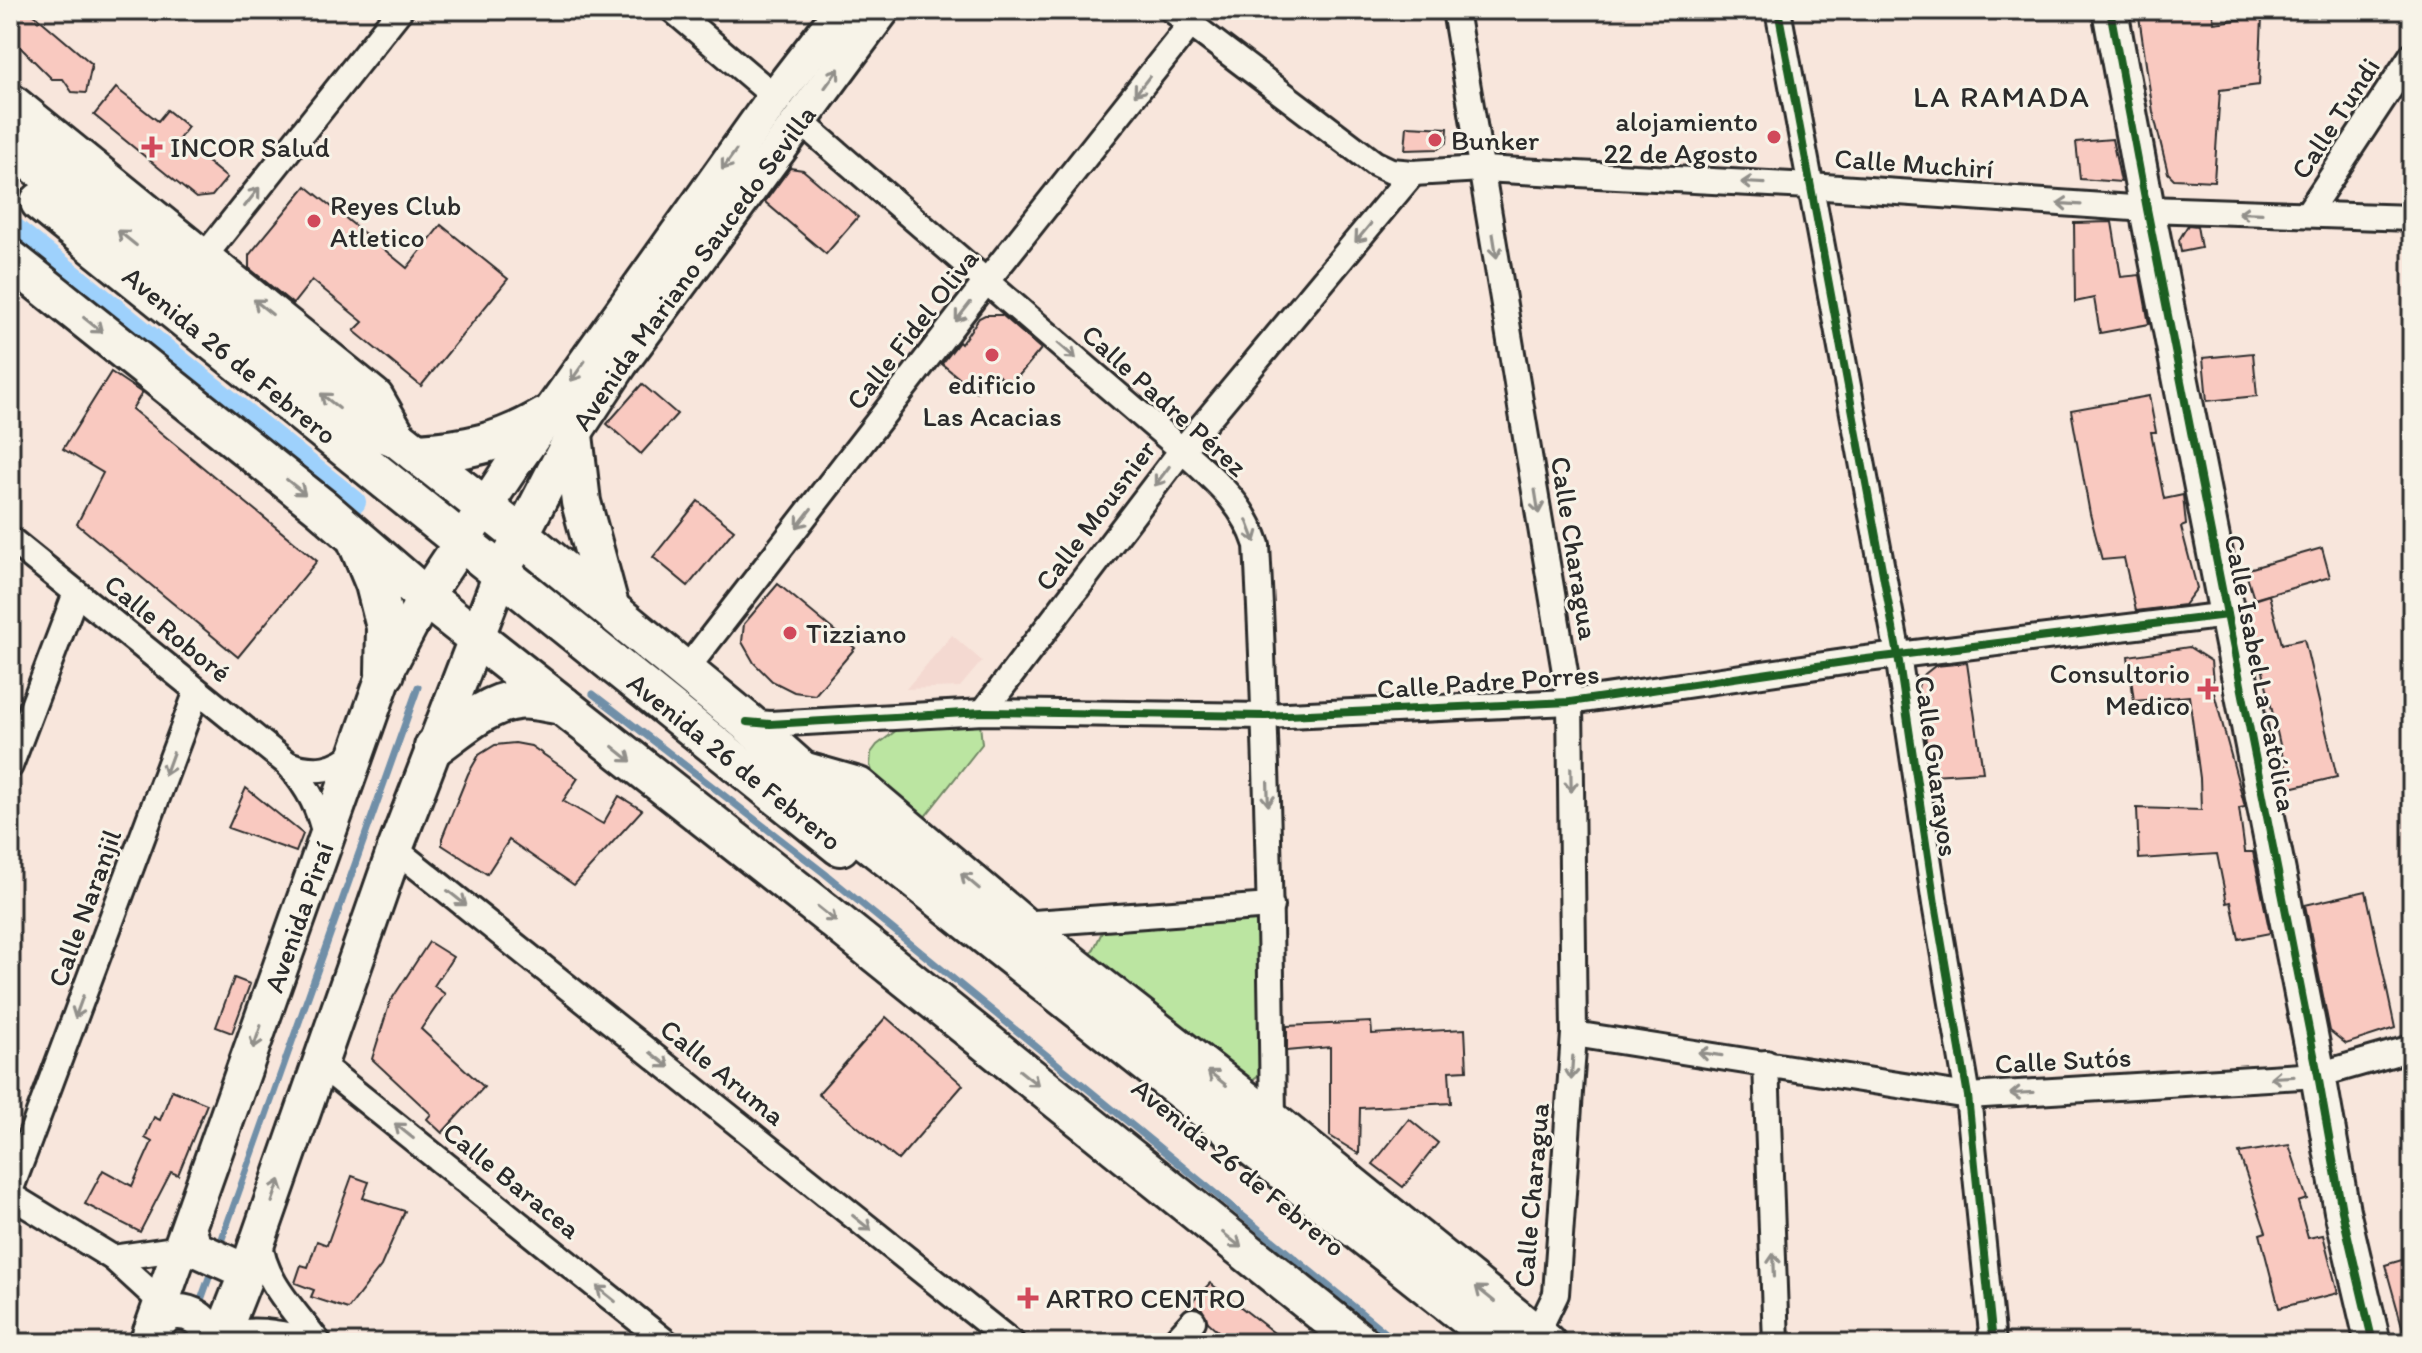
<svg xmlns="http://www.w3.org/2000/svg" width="2422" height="1353" viewBox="0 0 2422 1353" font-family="Itim,sans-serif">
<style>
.built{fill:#f4d9d1}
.green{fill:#bbe5a1;stroke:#738866;stroke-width:2}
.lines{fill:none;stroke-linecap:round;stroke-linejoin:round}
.stream{stroke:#708fa8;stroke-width:7}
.canal{stroke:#9ed1fc;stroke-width:24}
.building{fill:#f9c9c0;stroke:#2b2b2b;stroke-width:2}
.street-casing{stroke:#2b2b2b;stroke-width:30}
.secondary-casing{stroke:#2b2b2b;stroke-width:40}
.primary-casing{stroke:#2b2b2b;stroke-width:44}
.street{stroke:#f7f3e8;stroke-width:24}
.secondary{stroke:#f7f3e8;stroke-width:34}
.primary{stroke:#f7f3e8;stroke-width:38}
.cycleway-casing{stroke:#f7f3e8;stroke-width:13}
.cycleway{stroke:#1b5e20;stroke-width:8}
.oneway{stroke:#918f8a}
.poi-dot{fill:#d1495b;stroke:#f7f3e8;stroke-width:3}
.labels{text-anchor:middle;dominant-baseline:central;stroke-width:6;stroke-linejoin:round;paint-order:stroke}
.street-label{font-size:28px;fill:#2b2b2b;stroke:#f7f3e8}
.poi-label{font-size:28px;fill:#2b2b2b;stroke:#f7f3e8;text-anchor:start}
.neighbourhood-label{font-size:30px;letter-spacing:2px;fill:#2b2b2b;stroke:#f7f3e8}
</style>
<rect width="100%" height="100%" fill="#f8e6dc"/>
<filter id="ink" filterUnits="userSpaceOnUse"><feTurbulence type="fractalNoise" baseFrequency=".0125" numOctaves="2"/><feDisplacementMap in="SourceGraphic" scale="16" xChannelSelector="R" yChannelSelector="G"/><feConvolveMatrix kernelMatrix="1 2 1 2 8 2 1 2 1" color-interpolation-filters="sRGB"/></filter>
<g filter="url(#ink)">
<!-- built -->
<polygon class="built" points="952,635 982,661 960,687 906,689"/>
<!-- green -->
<g class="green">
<polygon points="980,724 982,744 920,823 876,783 870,765 871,753 877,745 897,730"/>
<polygon points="1260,914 1264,1064 1260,1074 1248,1083 1088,961 1106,924"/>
</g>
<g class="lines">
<!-- stream -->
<g class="stream">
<polyline points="593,694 824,873 1398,1343"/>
<polyline points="218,1250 418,687"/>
<polyline points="201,1300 211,1272"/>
<polyline points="186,1343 192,1326"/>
</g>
<!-- canal -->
<polyline class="canal" points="10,226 354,502"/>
</g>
<!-- building -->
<g class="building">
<polygon points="10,10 26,10 37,17 92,64 86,93 72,92 63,79 52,79 10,37"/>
<polygon points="2138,10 2212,10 2214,23 2262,17 2259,85 2220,90 2214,181 2174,179 2168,173 2153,112"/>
<polygon points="116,88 158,121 167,110 188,127 179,139 227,178 212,196 196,198 94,115"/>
<polygon points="1407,126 1448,128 1447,142 1438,149 1405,150"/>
<polygon points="2112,139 2121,182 2080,179 2076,142"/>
<polygon points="790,168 803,170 858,217 826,254 765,202"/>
<polygon points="306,186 407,268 441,225 508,279 421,386 354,331 363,322 312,280 293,304 249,268 249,255"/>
<polygon points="2112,222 2121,277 2140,275 2149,324 2100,333 2094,298 2075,302 2074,223"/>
<polygon points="2188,225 2197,226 2201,248 2181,252 2179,240"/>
<polygon points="985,315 1002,315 1041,349 1011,385 994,372 976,392 942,364 959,342 961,344 979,318"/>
<polygon points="2253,353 2257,396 2207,401 2203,358"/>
<polygon points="111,372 142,393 132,409 317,561 238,657 77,524 103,473 63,449"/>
<polygon points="642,384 677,414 641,454 607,424"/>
<polygon points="2149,396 2156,432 2151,432 2164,499 2183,495 2186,525 2181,527 2197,588 2184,605 2136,611 2124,558 2102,560 2090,514 2071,410"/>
<polygon points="698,501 734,530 688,586 653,557"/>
<polygon points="2322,548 2330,577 2254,599 2245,570"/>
<polygon points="778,584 855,648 815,695 794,692 772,681 754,663 742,642 744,624"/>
<polygon points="2269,595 2282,644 2304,639 2337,777 2290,788 2247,602"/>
<polygon points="2189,647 2211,661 2214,693 2245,807 2239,808 2245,852 2253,852 2270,933 2239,939 2231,902 2227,903 2217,854 2139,859 2137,808 2201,810 2200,778 2189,696 2134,701 2128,656"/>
<polygon points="1967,663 1983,772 1931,775 1918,687 1921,677 1935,666"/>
<polygon points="515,743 531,746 578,778 563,801 603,824 619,796 642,810 574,885 509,840 487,874 442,845 442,838 468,774 479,755 495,745"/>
<polygon points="246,788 303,834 296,852 228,828"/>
<polygon points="2366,891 2395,1028 2346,1044 2330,1031 2305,905"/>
<polygon points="429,942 453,957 434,986 445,994 421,1029 484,1087 442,1133 427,1119 431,1114 372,1059 390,1002"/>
<polygon points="234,978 250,984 232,1033 216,1027"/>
<polygon points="886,1017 963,1085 898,1160 818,1094"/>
<polygon points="1371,1022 1372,1034 1465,1029 1467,1070 1449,1071 1451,1103 1360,1108 1359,1154 1330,1136 1330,1047 1287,1051 1287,1026"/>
<polygon points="172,1090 207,1104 178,1175 171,1172 140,1232 85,1204 103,1170 132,1186 152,1142 145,1138 154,1117 160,1120"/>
<polygon points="1409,1119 1438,1143 1403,1187 1373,1164"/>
<polygon points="2289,1145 2307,1199 2298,1202 2308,1238 2323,1235 2338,1293 2279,1308 2260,1234 2266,1232 2239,1153"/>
<polygon points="352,1176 369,1182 363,1198 405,1211 381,1266 348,1309 311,1297 314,1290 295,1283 301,1265 308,1267 317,1241 327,1245"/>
<polygon points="2412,1257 2412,1339 2406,1340 2385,1265"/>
<polygon points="1210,1283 1287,1343 1210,1343 1219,1332 1208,1322 1202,1309 1189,1305"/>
</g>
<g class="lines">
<!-- street casing -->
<g class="street-casing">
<g id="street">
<polyline points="673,10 775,97"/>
<polyline points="1172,10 1374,163 1391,171 1413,173 1482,169 1810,186 2147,209 2412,218"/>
<polyline points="1455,10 1570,702 1574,1034 1556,1294 1536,1335"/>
<polyline points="1778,10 1898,655 1935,904 1968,1096 1993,1343"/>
<path d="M800,121L1182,450C1214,480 1243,502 1257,545C1267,738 1271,930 1273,1122"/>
<polyline points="2307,214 2412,55"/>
<polyline points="203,258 400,10"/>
<path d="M10,539L288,764C309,788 320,810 326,840"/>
<polyline points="685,671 986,282 1190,25"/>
<polyline points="983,712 1182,450 1413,173"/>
<polyline points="747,722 770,724 983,712 1266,716 1570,702 1858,660 2227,615"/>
<path d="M288,764C316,774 335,770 358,751"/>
<polyline points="10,766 76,593"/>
<polyline points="395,849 1012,1343"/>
<polyline points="1020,924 1271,906"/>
<polyline points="1574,1034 1968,1096 2318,1075 2412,1048"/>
<polyline points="1766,1063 1776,1343"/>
<polyline points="320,1064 667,1343"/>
<polyline points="10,1191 197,691"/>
<polyline points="10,1195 113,1258 162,1303"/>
<path d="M260,1239C261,1278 295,1311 318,1342"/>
<polyline points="113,1258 182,1248"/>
<path d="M221,1337C253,1325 286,1335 318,1342"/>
<polyline points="1173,1343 1193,1321"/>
</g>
</g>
<!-- secondary casing -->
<g class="secondary-casing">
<g id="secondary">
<polyline points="2110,10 2147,209 2318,1075 2342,1211 2373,1343"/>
<polyline points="189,1230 194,1248 247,1272"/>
<path d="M151,1332L166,1314C189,1307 208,1320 212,1343"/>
<path id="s1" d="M147,1343L385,673L425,597L510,469L775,97L842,10"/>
<path id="s2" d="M219,1343L247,1272L395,849L501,574L573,435L620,364L882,10"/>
</g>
</g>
<!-- primary casing -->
<g class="primary-casing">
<g id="primary">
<polyline points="10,103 374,398 397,438"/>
<polyline points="10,144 355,421 397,438 520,535 747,722 802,771 833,814 1500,1343"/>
<path id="s3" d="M40,202L840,846"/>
<polyline points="10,259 322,508 425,597 827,914 1360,1343"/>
<polyline points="573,435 581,502 610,609"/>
<path d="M416,453C467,450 501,443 545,417"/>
<polyline points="358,543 375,584 386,627 385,673"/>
<path d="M434,747C458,730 487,703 517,700C532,698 547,703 562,705"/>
<polyline points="802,771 858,787 1020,924 1273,1122 1546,1343"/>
</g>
</g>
<!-- street -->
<use href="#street" class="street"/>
<!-- secondary -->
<use href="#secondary" class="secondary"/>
<!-- primary -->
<use href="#primary" class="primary"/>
<!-- cycleway casing -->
<g class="cycleway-casing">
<g id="cycleway">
<polyline points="1778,10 1898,655 1935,904 1968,1096 1993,1343"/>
<polyline points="2110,10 2147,209 2318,1075 2342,1211 2373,1343"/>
<polyline points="747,722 770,724 983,712 1266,716 1570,702 1858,660 2227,615"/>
</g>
</g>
<!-- cycleway -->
<use href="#cycleway" class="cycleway"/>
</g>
<!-- one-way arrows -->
<defs><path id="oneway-shaft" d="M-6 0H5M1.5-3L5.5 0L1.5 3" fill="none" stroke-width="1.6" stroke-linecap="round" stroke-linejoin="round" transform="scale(2)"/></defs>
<g class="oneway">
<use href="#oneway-shaft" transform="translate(832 78) rotate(-54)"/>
<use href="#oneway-shaft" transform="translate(1142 86) rotate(128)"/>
<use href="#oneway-shaft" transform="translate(729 160) rotate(126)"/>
<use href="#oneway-shaft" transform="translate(1753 183) rotate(-177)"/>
<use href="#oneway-shaft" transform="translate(252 197) rotate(-52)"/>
<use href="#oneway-shaft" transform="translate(2069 204) rotate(-176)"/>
<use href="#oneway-shaft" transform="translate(2250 213) rotate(-178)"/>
<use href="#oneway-shaft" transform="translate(1363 233) rotate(130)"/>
<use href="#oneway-shaft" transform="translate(127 238) rotate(-141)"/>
<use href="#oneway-shaft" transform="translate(1495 246) rotate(81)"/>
<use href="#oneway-shaft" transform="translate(263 307) rotate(-141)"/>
<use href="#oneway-shaft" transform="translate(963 312) rotate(128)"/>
<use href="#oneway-shaft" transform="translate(93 325) rotate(39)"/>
<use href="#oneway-shaft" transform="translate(1067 351) rotate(41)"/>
<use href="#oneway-shaft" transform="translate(578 371) rotate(125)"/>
<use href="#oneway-shaft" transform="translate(330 401) rotate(-141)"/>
<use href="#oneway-shaft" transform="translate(1162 476) rotate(127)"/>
<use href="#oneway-shaft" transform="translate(296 487) rotate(39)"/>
<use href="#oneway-shaft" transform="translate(1537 502) rotate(81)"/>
<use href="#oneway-shaft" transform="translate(804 518) rotate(128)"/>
<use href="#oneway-shaft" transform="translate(1251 531) rotate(69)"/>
<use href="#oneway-shaft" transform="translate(622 754) rotate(39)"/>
<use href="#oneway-shaft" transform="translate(169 764) rotate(110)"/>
<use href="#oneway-shaft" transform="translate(1571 780) rotate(89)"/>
<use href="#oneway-shaft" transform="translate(1268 794) rotate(88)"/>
<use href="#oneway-shaft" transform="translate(970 881) rotate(-140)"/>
<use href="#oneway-shaft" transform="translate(457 898) rotate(38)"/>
<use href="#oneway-shaft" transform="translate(827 914) rotate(39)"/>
<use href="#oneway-shaft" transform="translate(79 1007) rotate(110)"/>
<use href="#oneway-shaft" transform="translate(257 1037) rotate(109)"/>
<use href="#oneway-shaft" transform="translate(1710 1054) rotate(-172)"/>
<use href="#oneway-shaft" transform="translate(660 1060) rotate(39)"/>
<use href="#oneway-shaft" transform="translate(1572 1068) rotate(94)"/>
<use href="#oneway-shaft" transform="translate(2282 1077) rotate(177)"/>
<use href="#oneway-shaft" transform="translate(1029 1078) rotate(39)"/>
<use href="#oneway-shaft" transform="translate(1217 1078) rotate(-142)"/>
<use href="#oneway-shaft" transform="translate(2022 1093) rotate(177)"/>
<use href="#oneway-shaft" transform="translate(404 1131) rotate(-141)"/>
<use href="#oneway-shaft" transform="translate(276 1191) rotate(-71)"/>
<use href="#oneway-shaft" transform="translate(862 1223) rotate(39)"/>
<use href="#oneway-shaft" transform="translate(1232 1240) rotate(39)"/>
<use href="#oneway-shaft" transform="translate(1774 1265) rotate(-92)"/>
<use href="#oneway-shaft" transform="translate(606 1294) rotate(-141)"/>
<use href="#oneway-shaft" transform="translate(1485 1294) rotate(-141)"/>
</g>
</g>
<!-- markers -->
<g class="poi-dot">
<circle cx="1774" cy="137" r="8"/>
<circle cx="1435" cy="140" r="8"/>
<path d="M148 135h8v8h8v8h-8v8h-8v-8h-8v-8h8z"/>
<circle cx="314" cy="221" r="8"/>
<circle cx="992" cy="355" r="8"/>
<circle cx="790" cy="633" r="8"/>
<path d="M2204 677h8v8h8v8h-8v8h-8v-8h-8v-8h8z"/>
<path d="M1024 1286h8v8h8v8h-8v8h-8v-8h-8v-8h8z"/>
</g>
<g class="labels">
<!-- street labels -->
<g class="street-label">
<text transform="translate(2335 118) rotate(-57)">Calle Tundi</text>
<text transform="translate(1914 163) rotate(4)">Calle Muchirí</text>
<text stroke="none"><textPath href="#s2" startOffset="1182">Avenida Mariano Saucedo Sevilla</textPath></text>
<text transform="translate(912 329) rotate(-52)">Calle Fidel Oliva</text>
<text stroke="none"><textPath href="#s3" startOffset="244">Avenida 26 de Febrero</textPath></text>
<text transform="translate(1165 400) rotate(42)">Calle Padre Pérez</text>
<text transform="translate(1095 515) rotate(-53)">Calle Mousnier</text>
<text transform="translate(1575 548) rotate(81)">Calle Charagua</text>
<text transform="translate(168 628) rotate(39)">Calle Roboré</text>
<text transform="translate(2261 673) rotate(79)">Calle Isabel La Católica</text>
<text transform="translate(1488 681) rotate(-4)">Calle Padre Porres</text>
<text stroke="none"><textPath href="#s3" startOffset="892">Avenida 26 de Febrero</textPath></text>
<text transform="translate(1937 766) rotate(82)">Calle Guarayos</text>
<text transform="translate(84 908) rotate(-70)">Calle Naranjil</text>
<text stroke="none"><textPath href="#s1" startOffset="452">Avenida Piraí</textPath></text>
<text transform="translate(2063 1060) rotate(-3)">Calle Sutós</text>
<text transform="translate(723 1072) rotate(39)">Calle Aruma</text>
<text transform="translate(1239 1167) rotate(39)">Avenida 26 de Febrero</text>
<text transform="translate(512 1180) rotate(39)">Calle Baracea</text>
<text transform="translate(1531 1195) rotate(-85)">Calle Charagua</text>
</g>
<!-- poi labels -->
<g class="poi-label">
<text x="1758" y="121" text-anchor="end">alojamiento<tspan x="1758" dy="32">22 de Agosto</tspan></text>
<text x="1451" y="140">Bunker</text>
<text x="170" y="147">INCOR Salud</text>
<text x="330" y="205">Reyes Club<tspan x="330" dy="32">Atletico</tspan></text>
<text x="992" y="384" text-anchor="middle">edificio<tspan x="992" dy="32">Las Acacias</tspan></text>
<text x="806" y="633">Tizziano</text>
<text x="2190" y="673" text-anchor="end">Consultorio<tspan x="2190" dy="32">Medico</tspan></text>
<text x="1046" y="1298">ARTRO CENTRO</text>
</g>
<!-- neighbourhood labels -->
<g class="neighbourhood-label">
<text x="2002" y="96">LA RAMADA</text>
</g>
</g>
<!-- margin -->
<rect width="2422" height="1353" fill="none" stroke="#f7f3e8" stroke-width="40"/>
<rect x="20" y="20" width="2382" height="1313" fill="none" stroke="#2b2b2b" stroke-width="3" filter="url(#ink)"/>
</svg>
